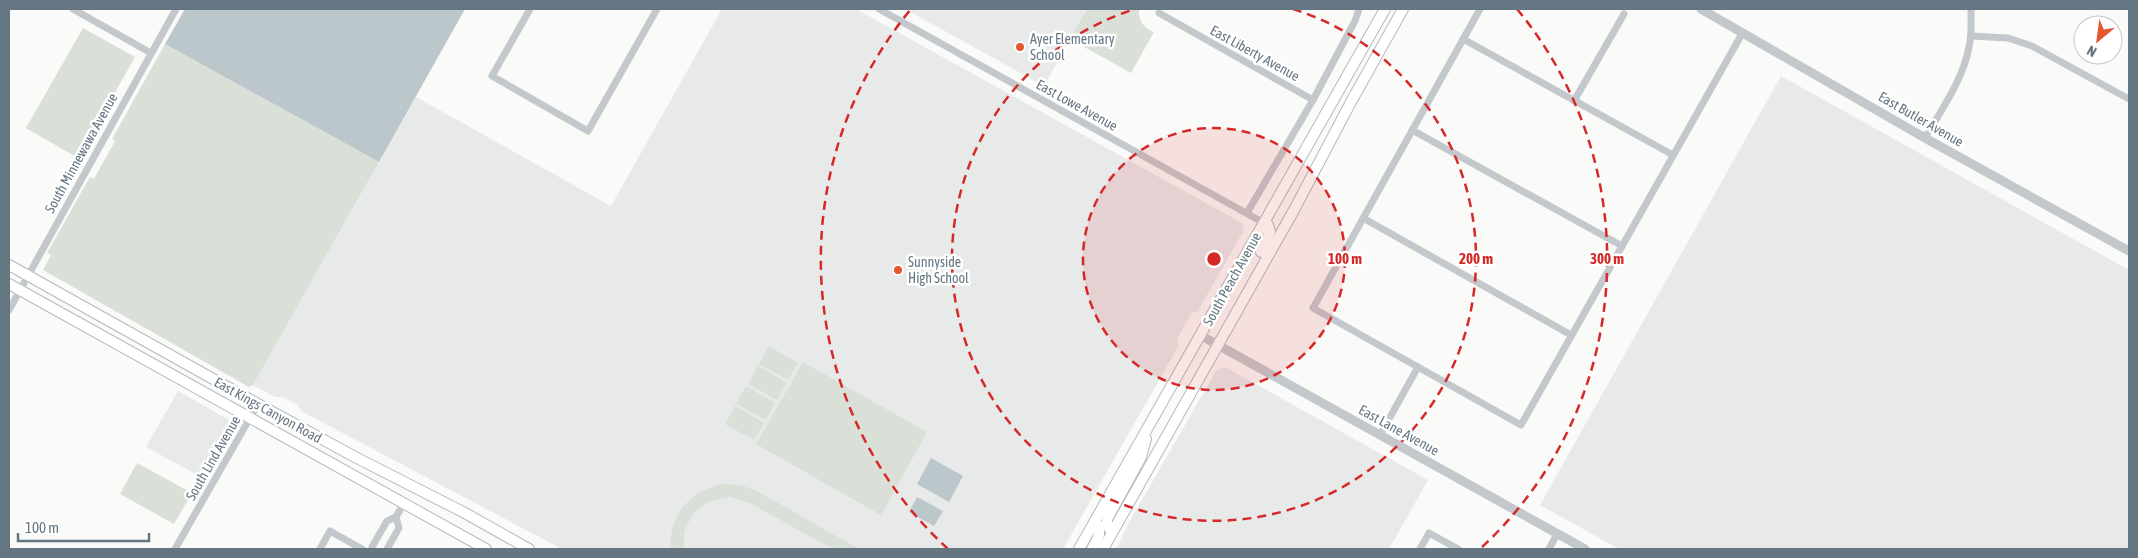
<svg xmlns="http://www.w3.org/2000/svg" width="2138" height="558" viewBox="0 0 2138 558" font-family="'Asap Condensed',sans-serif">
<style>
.built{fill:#e8e9e9}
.green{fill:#dadfd7}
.water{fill:#bbc7cb}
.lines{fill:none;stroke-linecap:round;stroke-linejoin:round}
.secondary-casing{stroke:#b3babf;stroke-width:12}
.minor{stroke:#c3c8cc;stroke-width:7}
.tertiary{stroke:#c3c8cc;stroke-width:9}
.secondary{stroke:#fff;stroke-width:10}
.ring{fill:none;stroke:#d62828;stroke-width:2.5;stroke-dasharray:9 6}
.poi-dot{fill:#e4572e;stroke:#fff;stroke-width:2}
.labels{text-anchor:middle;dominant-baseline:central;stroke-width:5;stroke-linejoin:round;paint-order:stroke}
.poi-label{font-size:14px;fill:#657683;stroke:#fff;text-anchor:start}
.street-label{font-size:14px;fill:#657683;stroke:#fff}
.centre{fill:#d62828;stroke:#fff;stroke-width:2.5}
.ring-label{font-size:15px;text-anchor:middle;font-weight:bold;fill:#d62828;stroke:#fff;stroke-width:5;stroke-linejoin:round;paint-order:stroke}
</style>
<rect width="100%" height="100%" fill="#fafaf8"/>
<!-- built -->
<g class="built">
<polygon points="722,9 856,9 1242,223 1244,230 1198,311 1192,313 1177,339 1179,345 1063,549 562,549 301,411 297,404 282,397 275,397 253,385 416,97 611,206"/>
<polygon points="905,9 1087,9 1044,86"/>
<polygon points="1781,76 2129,270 2129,549 1619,549 1540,505"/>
<polygon points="1221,368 1227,368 1428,480 1389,549 1114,549 1118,546 1127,526 1216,371"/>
<polygon points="178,391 229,420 230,425 201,477 146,447"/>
</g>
<!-- green -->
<g class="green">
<path d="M1087,9H1139C1138,20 1143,28 1154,32L1131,73L1070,39Z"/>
<polygon points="83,28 135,57 78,158 26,128"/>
<polygon points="165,44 379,162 253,385 249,387 43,270 51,255 47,253 90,177 94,179 115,141 112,139"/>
<polygon points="769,346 798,363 788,380 759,364"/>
<polygon points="803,362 927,432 881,515 756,444"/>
<polygon points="758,366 787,383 777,400 748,384"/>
<polygon points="746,386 775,403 766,420 736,404"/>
<polygon points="735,406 764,423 754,440 725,424"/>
<polygon points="137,463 192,493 174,524 120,494"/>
<path d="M722,484L740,485L757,491L859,549H833L750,503L730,497L710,501L693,513L684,532V549H671C668,516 690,491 722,484Z"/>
</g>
<!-- water -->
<g class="water">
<polygon points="185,9 465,9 379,162 165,44"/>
<polygon points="931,458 963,476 949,502 917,484"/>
<polygon points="917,497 943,511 934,526 909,512"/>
</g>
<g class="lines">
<!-- secondary casing -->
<g class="secondary-casing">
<g id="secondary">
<polyline points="1261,252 1270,232 1268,225 1264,223"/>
<polyline points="9,265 258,404 355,457 463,512 529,549"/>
<polyline points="9,284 486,549"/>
<polyline points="1112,532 1107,525 1107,519 1141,457 1146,439"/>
<polyline points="1079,549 1385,9"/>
<path d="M1092,549C1097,540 1104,531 1095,521"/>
<polyline points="1103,549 1294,210 1352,100 1403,9"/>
</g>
</g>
<!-- minor -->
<g class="minor">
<polyline points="73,9 151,53"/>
<polyline points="530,9 492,76 588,131 657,9"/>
<polyline points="879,9 1264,223"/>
<polyline points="1480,9 1313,308 1521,425 1743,32"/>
<polyline points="1159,13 1313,100"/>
<polyline points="1971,36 2008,38 2032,46 2129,99"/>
<polyline points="1463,39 1673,155"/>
<polyline points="1574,101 1624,14"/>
<polyline points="1412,130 1622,246"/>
<path d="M1925,138C1941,110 1963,80 1969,47C1972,35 1971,22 1971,9"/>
<polyline points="1247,213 1313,100 1355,21 1359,9"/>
<polyline points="1363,218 1571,335"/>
<polyline points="9,310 176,9"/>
<polyline points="1380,435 1418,367"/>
<polyline points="175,549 258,404"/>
<polyline points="320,549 330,531 362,549"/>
<polyline points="373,549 372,547 387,521 396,517 404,503"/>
<polyline points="387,549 399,528 396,517"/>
<polyline points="1420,549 1429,533 1458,549"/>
<polyline points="1549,549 1557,534"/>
</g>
<!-- tertiary -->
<g class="tertiary">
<polyline points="1701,9 1925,138 2129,251"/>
<polyline points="1200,335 1585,549"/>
</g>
<!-- secondary -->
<use href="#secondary" class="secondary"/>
</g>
<!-- distance rings -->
<circle cx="1214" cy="259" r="131" fill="#d62828" fill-opacity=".12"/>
<g class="ring">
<circle cx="1214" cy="259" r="131"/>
<path d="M1293 9A262 262 0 1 1 1135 9"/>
<path d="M948 549A393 393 0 0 1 911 9M1517 9A393 393 0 0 1 1480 549"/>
</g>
<!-- markers -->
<g class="poi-dot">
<circle cx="1020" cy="47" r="5"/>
<circle cx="898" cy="270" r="5"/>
</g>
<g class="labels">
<!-- poi labels -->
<g class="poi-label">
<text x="1030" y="39">Ayer Elementary<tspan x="1030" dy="16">School</tspan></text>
<text x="908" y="262">Sunnyside<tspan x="908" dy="16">High School</tspan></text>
</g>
<!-- street labels -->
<g class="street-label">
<text transform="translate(1255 53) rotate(29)">East Liberty Avenue</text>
<text transform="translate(1077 105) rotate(29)">East Lowe Avenue</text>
<text transform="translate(1921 119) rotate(30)">East Butler Avenue</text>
<text transform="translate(81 153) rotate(-61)">South Minnewawa Avenue</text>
<text transform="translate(1232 279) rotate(-61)">South Peach Avenue</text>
<text transform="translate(268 410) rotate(29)">East Kings Canyon Road</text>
<text transform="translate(1399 430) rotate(29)">East Lane Avenue</text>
<text transform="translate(213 458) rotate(-60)">South Lind Avenue</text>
</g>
</g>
<circle cx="1214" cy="259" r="8" class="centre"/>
<g class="ring-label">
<text x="1345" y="264">100 m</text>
<text x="1476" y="264">200 m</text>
<text x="1607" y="264">300 m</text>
</g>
<!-- border -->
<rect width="2138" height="558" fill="none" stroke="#657683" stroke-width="20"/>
<!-- north arrow -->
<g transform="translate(2098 40) rotate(209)"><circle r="24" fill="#ffffff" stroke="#c1c8cd"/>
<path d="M0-4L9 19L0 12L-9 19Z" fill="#e4572e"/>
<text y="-8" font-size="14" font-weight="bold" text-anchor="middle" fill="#657683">N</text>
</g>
<!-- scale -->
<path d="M18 533v8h131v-8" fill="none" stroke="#657683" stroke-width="2.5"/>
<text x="25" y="533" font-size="15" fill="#657683" stroke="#ffffff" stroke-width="4" paint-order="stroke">100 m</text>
</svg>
